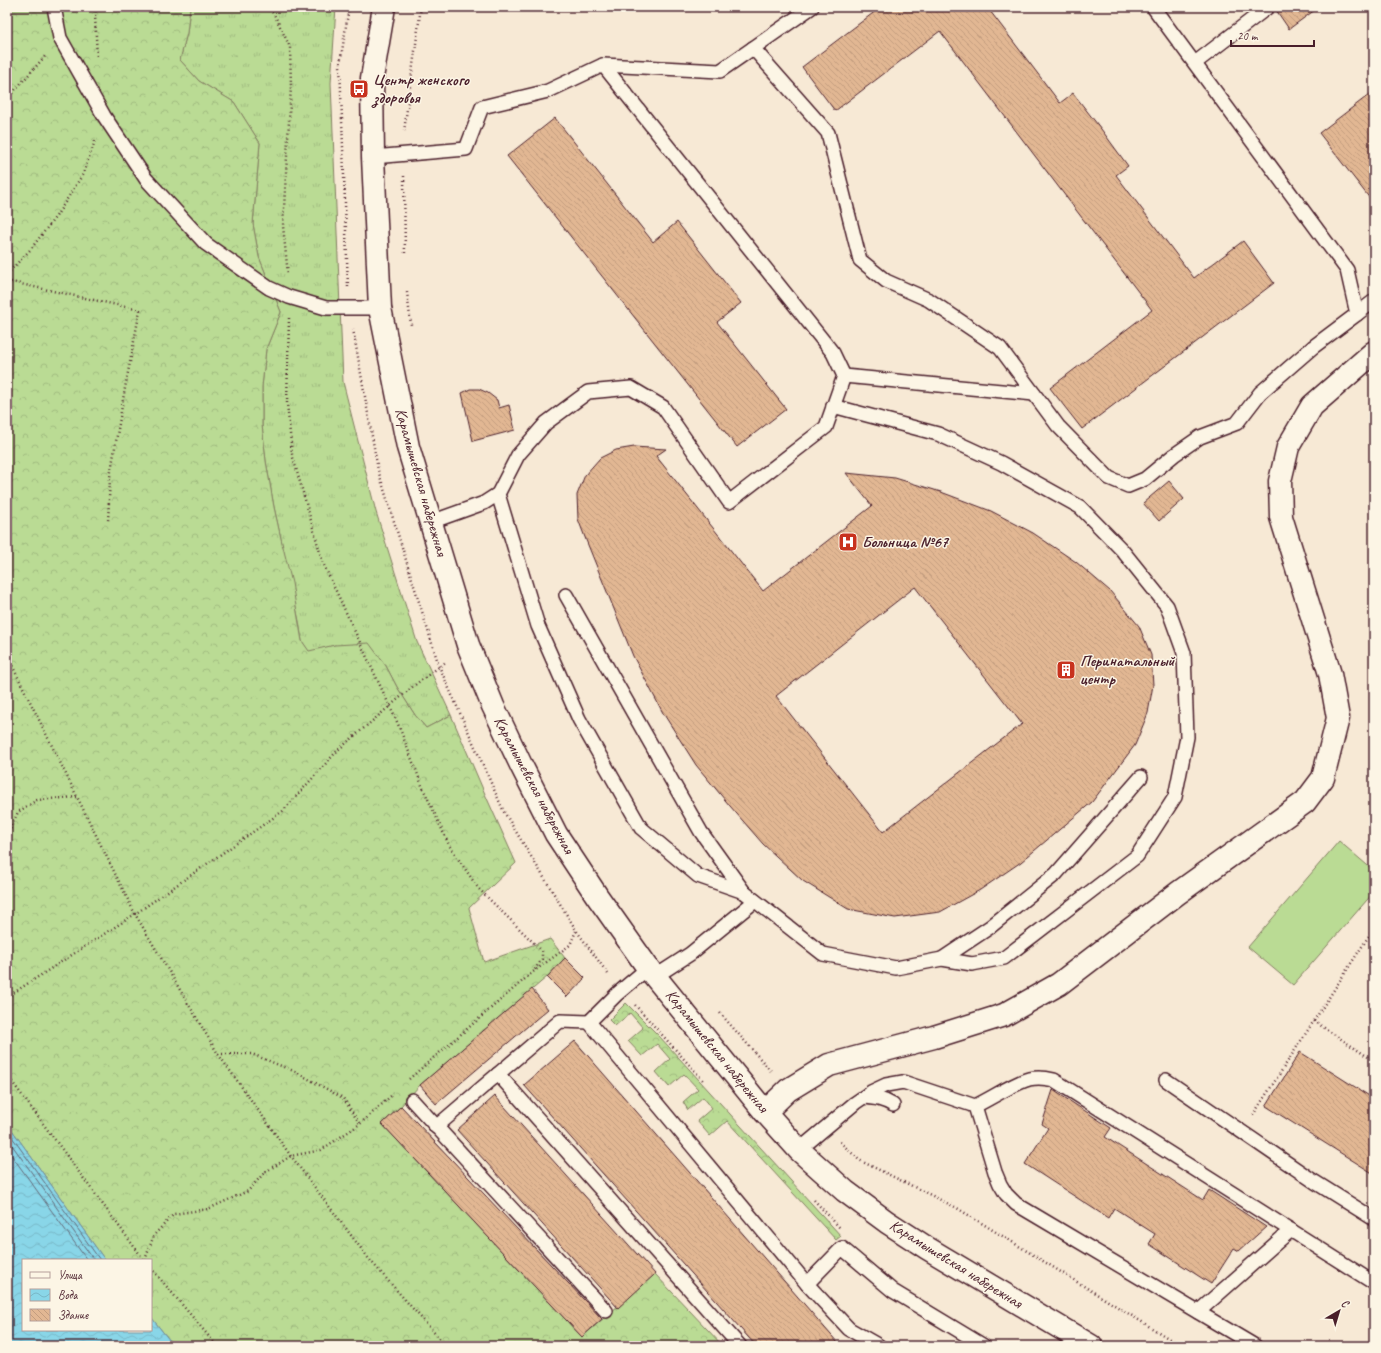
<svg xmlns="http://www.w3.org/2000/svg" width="1381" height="1353" viewBox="0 0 1381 1353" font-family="Caveat,sans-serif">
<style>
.grass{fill:url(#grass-tufts);stroke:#827d60}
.forest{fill:url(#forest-crowns);stroke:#827d60}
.pitch{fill:#badb94;stroke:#827d60}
.water{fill:url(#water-waves);stroke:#708d9c}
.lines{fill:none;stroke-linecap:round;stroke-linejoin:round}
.shore{stroke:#636877;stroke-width:1}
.building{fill:url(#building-back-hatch);stroke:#4a1f2b;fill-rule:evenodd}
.service-casing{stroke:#4a1f2b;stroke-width:16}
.minor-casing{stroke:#4a1f2b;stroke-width:25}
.tertiary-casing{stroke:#4a1f2b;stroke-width:25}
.path{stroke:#4a1f2b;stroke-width:2.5;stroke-dasharray:1 3;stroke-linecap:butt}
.service{stroke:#fcf5e5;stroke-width:13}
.minor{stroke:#fcf5e5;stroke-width:22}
.tertiary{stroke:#fcf5e5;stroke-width:22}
.labels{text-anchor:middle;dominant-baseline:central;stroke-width:3;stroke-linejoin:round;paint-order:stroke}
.poi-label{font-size:16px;font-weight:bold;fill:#4a1f2b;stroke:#fcf5e5;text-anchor:start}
.street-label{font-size:16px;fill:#4a1f2b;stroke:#fcf5e5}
</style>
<defs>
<pattern id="grass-tufts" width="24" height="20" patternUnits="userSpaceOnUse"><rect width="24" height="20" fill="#badb94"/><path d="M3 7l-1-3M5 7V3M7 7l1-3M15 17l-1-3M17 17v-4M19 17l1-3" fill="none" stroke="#a1bc80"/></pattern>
<pattern id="forest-crowns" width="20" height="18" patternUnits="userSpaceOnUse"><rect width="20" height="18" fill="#badb94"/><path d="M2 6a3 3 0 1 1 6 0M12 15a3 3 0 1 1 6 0" fill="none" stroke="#a1bc80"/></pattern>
<pattern id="water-waves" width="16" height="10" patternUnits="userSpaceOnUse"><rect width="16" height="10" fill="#89d6e8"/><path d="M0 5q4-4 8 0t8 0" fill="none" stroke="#78b7c7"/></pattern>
<pattern id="building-back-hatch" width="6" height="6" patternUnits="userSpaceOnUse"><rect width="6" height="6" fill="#e2b793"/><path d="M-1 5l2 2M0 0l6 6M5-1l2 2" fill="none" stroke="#c39d7f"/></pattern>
</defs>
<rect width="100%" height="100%" fill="#f7e9d5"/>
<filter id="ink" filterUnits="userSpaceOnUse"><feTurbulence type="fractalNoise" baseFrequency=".025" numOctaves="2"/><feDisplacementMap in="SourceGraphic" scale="8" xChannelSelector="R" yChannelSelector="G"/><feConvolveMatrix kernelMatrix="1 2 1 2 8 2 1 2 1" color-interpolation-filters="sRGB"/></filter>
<g filter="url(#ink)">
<!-- grass -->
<polygon class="grass" points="190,7 336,7 331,83 343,382 376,512 417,642 451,715 426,728 415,715 397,687 386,666 335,645 309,652 302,641 299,621 274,507 266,461 262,425 262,387 266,349 281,312 259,257 253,224 260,143 234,102 199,81 180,60 187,33"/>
<!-- forest -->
<g class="forest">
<polygon points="7,7 190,7 187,33 180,60 199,81 234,102 260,143 253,224 259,257 281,312 266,349 262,387 262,425 266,461 274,507 282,543 292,583 302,641 309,651 335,645 369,643 386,666 397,687 415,715 426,728 451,715 485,794 516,863 469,908 484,962 550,939 565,958 547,977 420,1085 401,1106 382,1124 582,1337 655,1274 723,1346 174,1346 151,1317 151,1260 105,1260 7,1123"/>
<polygon points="626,1003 659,1036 841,1236 836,1240 727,1121 710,1136 697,1121 712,1108 703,1097 688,1110 683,1102 698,1089 684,1074 669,1087 656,1072 670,1059 657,1044 642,1056 628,1041 643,1028 630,1013 615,1026 609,1020"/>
</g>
<!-- pitch -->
<polygon class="pitch" points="1339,841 1374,871 1374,892 1293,985 1248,947"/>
<!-- water -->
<polygon class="water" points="7,1123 105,1260 23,1260 23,1330 151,1330 151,1317 174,1346 7,1346"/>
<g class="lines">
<!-- shore -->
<g class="shore">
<polyline points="7,1130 100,1260"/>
<polyline points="7,1138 94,1260"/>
<polyline points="7,1149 87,1260"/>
</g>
</g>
<!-- building -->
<g class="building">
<polygon points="881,7 987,7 1060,103 1073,93 1101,129 1128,166 1116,175 1194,278 1243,241 1274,283 1082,429 1050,388 1152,310 940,31 835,111 802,67"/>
<polygon points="1280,7 1319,7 1289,29 1276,10"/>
<polygon points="1374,91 1374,198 1371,200 1319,133"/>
<polygon points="555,118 653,242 677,222 741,303 717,322 786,409 737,447 507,156"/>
<polygon points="470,389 479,389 488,393 497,400 499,408 509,405 515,430 473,441 462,393"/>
<path d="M634,447L666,449L656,456L763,591L872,506L846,473L895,478L941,492L991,511L1033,533L1076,562L1110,591L1139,626L1151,655L1153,685L1148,713L1135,745L1092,802L1021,862L980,890L940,912L895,918L848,909L803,881L763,844L730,806L696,765L663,713L633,656L586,540L578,519L577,495L585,475L600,458L616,450ZM915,587L1022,724L883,832L776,696Z"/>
<polygon points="1169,481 1184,499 1159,521 1143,503"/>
<polygon points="565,958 585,978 567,997 547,977"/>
<polygon points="532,989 548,1009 436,1104 420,1085"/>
<polygon points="575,1041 838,1343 842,1346 756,1346 524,1085"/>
<polygon points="1300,1052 1374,1099 1374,1174 1266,1106"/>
<polygon points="1053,1090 1111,1128 1105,1137 1203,1200 1209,1190 1266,1227 1239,1251 1234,1248 1211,1284 1149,1244 1155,1234 1114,1208 1108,1218 1025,1164 1048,1128 1042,1124"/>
<polygon points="495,1096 655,1274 618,1308 457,1130"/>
<polygon points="401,1106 602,1319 582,1337 382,1124"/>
</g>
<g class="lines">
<!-- service casing -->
<g class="service-casing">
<g id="service">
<polyline points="54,7 60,38 104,116 146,179 206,244 269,288 289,297 326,308 380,308"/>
<polyline points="753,48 828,133 860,260 886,281 929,300 1000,348 1058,426 1109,478 1128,486 1145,479 1174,455 1200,437 1237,423 1260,393 1313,347 1357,314 1347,270 1153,7"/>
<polyline points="1195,63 1268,7"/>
<polyline points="373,157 466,149 482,107 548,91 603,65 720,71 812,7"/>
<polyline points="1357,314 1374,301"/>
<polyline points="844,376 1034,394"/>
<polyline points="498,494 538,626 579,719 641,828 698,876 744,892 823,954 896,968 942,959 972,964 1004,958 1137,856 1175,797 1187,737 1184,653 1167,606 1122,550 1080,507 1001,463 938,434 833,406"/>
<polyline points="431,522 484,503 498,494 518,455 546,423 588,392 631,388 663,407 729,502 826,427 844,376 833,353 603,65"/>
<polyline points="566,595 701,832 744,892"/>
<polyline points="942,959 990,927 1056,874 1141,777"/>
<polyline points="656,976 690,954 755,901"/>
<polyline points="589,1022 807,1284 849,1329 879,1346"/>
<polyline points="498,1074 740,1346"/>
<polyline points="1166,1080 1315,1182 1374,1219"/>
<path d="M864,1097C876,1098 883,1099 893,1105"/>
<polyline points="412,1100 606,1311"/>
<polyline points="975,1106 995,1172 1000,1184 1006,1194 1016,1204 1255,1346"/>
<polyline points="436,1127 560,1021 589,1022 617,994 648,968"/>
<path d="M799,1150L855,1103L871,1092L886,1085L903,1082L975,1106C992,1098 1012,1084 1029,1079C1038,1077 1046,1078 1054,1080L1374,1283"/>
<polyline points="807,1284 842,1248 893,1291 984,1346"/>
<polyline points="1198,1312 1291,1230"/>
</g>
</g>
<!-- minor casing -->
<g class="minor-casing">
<polyline id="minor" points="765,1112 788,1090 829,1065 934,1037 1004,1015 1059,984 1178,893 1305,802 1323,778 1338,718 1330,674 1281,517 1280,481 1288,447 1312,406 1374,352"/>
</g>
<!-- tertiary casing -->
<g class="tertiary-casing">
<polyline id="tertiary" points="384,7 372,78 373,157 380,308 408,447 468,645 493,706 521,765 556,834 597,896 648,968 765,1112 799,1150 845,1191 887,1222 927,1248 1091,1346"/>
</g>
<!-- path -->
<g class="path">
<polyline points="96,7 95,14 97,58"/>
<polyline points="266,7 274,14 290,47 291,86 283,226 288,275"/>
<polyline points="7,99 46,55"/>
<polyline points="404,131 421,7"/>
<polyline points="404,176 405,255"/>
<polyline points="7,274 30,250 57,215 83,174 95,141"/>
<polyline points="7,281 140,310 125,388 110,477 108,523"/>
<polyline points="348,287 340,64 349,7"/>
<polyline points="407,292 411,325"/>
<polyline points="289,318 287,403 292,454 323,563 398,724 423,788 449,845 478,888 542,951 542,959 533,972"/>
<polyline points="353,329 378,470 439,666 504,812 576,930 608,974"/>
<polyline points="7,655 135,914 218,1054 291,1156 369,1259 446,1346"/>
<polyline points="7,836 18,812 37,800 77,797"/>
<polyline points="7,997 135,914 283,811 338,750 416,684 447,661"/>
<polyline points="635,1005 703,1080"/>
<polyline points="720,1013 771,1071"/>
<polyline points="1314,1021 1374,1061"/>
<polyline points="218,1054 252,1054 296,1072 343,1098 360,1124"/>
<polyline points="7,1075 144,1260"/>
<polyline points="409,1079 533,972 570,945 576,931"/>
<polyline points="1253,1115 1374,928"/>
<polyline points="840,1142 859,1160 957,1208 1181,1346"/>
<polyline points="814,1200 840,1228"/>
<polyline points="145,1260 154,1235 174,1214 208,1209 248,1191 265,1172 291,1156 321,1150 360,1124 391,1096"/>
<polyline points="151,1268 217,1346"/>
</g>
<!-- service -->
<use href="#service" class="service"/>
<!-- minor -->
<use href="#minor" class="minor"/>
<!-- tertiary -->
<use href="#tertiary" class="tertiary"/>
</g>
</g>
<!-- icons -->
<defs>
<g id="bus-square" transform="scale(1)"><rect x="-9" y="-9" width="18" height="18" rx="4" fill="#c8321e" stroke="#fcf5e5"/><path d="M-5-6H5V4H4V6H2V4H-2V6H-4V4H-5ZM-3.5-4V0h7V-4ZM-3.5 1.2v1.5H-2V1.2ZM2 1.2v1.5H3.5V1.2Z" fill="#fff"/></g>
<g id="hospital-square" transform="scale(1)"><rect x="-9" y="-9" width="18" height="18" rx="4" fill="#c8321e" stroke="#fcf5e5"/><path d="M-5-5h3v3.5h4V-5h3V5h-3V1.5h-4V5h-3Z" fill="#fff"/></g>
<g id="building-square" transform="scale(1)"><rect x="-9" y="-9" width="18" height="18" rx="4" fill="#c8321e" stroke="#fcf5e5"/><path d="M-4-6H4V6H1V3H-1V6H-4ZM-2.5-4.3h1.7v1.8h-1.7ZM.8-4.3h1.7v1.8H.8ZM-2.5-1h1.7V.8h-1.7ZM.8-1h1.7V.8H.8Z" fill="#fff"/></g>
</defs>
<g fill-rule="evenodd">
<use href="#bus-square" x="359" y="89"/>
<use href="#hospital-square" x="848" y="542"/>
<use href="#building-square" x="1066" y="670"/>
</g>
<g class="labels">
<!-- poi labels -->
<g class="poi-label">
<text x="373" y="80">Центр женского<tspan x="373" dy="18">здоровья</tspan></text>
<text x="862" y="542">Больница №67</text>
<text x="1080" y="661">Перинатальный<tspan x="1080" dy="18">центр</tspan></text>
</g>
<!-- street labels -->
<g class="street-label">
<text transform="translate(421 482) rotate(74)">Карамышевская набережная</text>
<text transform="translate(534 785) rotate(62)">Карамышевская набережная</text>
<text transform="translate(717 1051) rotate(51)">Карамышевская набережная</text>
<text transform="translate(956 1264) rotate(32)">Карамышевская набережная</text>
</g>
</g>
<!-- margin -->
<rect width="1381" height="1353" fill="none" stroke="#fcf5e5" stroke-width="24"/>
<rect x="12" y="12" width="1357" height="1329" fill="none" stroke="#4a1f2b" stroke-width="1.5" filter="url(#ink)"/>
<!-- legend -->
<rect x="22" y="1259" width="130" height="72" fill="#fcf5e5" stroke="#b59f9b"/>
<rect x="30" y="1272" width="20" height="6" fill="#fcf5e5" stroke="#b59f9b"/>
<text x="58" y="1279" font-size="12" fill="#4a1f2b">Улица</text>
<rect x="30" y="1289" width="20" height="12" fill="url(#water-waves)" stroke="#b59f9b"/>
<text x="58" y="1299" font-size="12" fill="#4a1f2b">Вода</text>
<rect x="30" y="1309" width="20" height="12" fill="url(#building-back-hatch)" stroke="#b59f9b"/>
<text x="58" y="1319" font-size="12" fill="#4a1f2b">Здание</text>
<!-- north arrow -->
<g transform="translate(1339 1311) rotate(38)" stroke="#fcf5e5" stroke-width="3" paint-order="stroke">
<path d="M0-3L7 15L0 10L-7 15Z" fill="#4a1f2b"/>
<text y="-6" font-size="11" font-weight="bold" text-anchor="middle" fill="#4a1f2b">С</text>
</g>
<!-- scale -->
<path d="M1231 40v6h83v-6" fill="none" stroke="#4a1f2b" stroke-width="2"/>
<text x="1237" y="40" font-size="12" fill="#4a1f2b" stroke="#fcf5e5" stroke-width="3" paint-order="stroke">20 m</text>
</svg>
